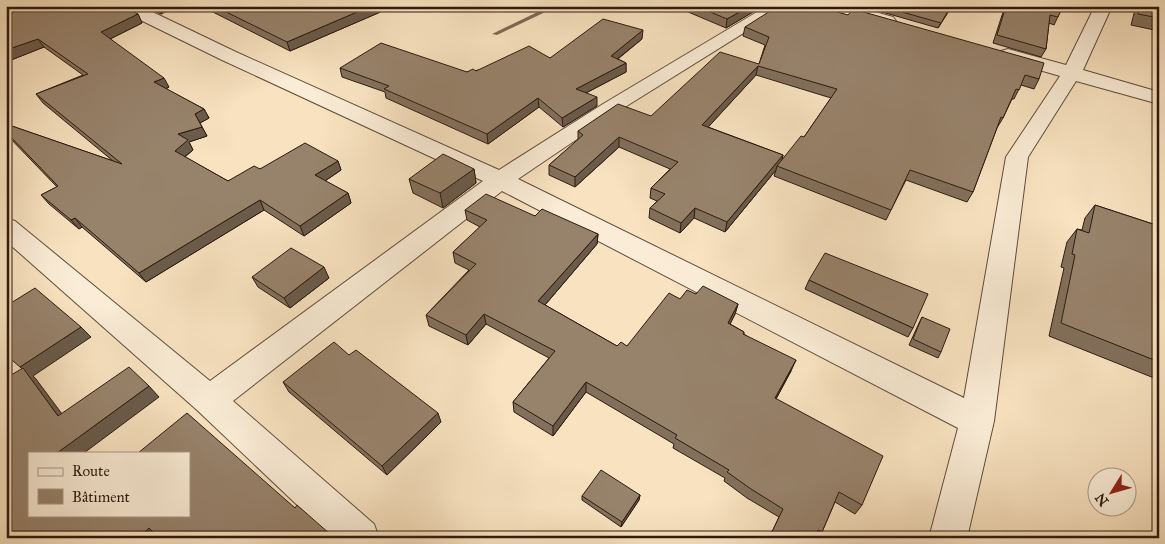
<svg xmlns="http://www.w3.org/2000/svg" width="1165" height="544" viewBox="0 0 1165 544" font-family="'IM FELL Great Primer',serif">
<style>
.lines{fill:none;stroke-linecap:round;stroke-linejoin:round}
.stream{fill:#7e6955;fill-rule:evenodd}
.minor-casing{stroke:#604c3b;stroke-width:2}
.minor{fill:#faecd6;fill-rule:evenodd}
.wall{fill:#82705c;stroke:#2e1a0f;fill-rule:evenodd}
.shaded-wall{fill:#6a5b4b;stroke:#2e1a0f}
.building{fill:#97826b;stroke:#2e1a0f}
</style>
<rect width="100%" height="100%" fill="#f8e2c0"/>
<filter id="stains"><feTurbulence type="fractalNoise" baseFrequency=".004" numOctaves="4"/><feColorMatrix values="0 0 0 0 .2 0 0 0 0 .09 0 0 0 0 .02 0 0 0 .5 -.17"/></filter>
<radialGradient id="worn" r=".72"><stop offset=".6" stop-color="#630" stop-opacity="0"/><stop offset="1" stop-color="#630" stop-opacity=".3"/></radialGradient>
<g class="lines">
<!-- stream -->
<polygon class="stream" points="550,6 558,6 497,35 492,34"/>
<!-- minor casing -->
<g class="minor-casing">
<g id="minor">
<polygon points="118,6 140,6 236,52 499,170 603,104 767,6 787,6 617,112 518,179 964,398 1006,157 1060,76 1001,59 999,55 1001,51 1008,49 1066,65 1095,6 1112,6 1083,70 1159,92 1159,104 1076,81 1028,157 994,421 967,538 929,538 958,428 502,191 233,401 374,524 379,538 332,538 197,410 6,241 6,218 15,221 210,381 483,181 222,60 120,10"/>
<polygon points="825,6 853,6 893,17 896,21 893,25 887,26 827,10"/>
</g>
</g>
<!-- minor -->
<use href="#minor" class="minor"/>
</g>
<!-- wall -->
<g class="wall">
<polygon points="32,6 138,14 142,23 110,39 169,87 166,89 204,109 209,118 200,123 207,136 189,142 193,150 185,157 228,181 260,169 338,161 341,170 325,181 348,193 351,203 304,236 264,210 146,282 82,227 79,229 49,204 41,195 57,187 6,134 6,124 113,161 43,103 36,94 83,75 44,47 6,62"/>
<polygon points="145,6 176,6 161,14"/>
<polygon points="201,6 391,6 392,7 290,51"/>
<polygon points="674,6 763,6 726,28"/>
<polygon points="861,6 952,6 938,28"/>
<polygon points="1005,6 1063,6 1054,25 1049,23 1046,49 1041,57 993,43"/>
<polygon points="1136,6 1159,6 1159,31 1131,25"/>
<path d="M827,9L1039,79L1034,89L1021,85L1014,99H1012L1003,118L997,128L973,192L967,202L906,180L886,220L774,176L776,170L725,232L694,218L680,233L649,218L650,208L657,201L650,198L651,188L670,169L619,147L575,187L549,175V165L578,140V131L651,116L759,64L765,45L743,36L745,27ZM756,75L831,98L804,137L782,160L783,155L708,127Z"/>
<polygon points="642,39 618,59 626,63 626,72 586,93 597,106 563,127 539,107 488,144 386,98 385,92 342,77 340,68 467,72 550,58"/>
<polygon points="474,169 476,183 443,208 413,193 409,179"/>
<polygon points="1095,205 1159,226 1159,380 1049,336 1064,268 1061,267 1067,242 1077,229 1082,230 1085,218"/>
<polygon points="465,210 535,216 598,234 597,244 545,305 617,346 627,346 680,299 696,294 738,304 735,314 730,324 744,332 744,334 791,371 776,399 862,505 855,514 835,502 822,532 818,538 769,538 779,517 747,498 724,481 725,478 673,448 674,444 586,392 553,436 514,412 513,402 549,358 486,324 468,345 429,326 426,315 469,270 455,263 453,252 480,227 467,220"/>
<polygon points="252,277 329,278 290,308 258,287"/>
<polygon points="809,280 913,328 908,337 805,289"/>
<polygon points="922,317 941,352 938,358 909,345 919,323"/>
<polygon points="349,355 441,422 387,475 289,392 283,382"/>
<polygon points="640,495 639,500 621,527 582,500 582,496"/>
</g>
<!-- shaded-wall -->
<g class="shaded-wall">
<polygon points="157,6 176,6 161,14"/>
<polygon points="371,6 392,7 290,51 287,42"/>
<polygon points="750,6 763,6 726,28 727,19"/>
<polygon points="951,6 952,6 938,28 941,23"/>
<polygon points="138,14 142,23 106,41 101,32"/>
<polygon points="643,30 642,39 611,64 611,56"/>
<polygon points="38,39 44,47 6,62 6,50"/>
<polygon points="626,63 626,72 576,98 576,89"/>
<polygon points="758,66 756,75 701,135 702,125"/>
<polygon points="164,78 169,87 159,92 154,82"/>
<polygon points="597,97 597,106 563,127 562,118"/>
<polygon points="538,98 539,107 488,144 487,134"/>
<polygon points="204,109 209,118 200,123 195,114"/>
<polygon points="202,127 207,136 189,142 193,150 180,160 175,151 178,134"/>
<polygon points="619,137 619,147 575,187 575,177"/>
<polygon points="783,155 781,165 777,166 776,170 725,232 727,222"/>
<polygon points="338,161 341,170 319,185 315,175"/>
<polygon points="474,169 476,183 443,208 440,193"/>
<polygon points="348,193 351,203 304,236 300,226"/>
<polygon points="260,200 264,210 146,282 139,273"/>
<polygon points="695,208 694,218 680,233 681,223"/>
<polygon points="75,218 82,227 79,229 71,220"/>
<polygon points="598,234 597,244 539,312 538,301"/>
<polygon points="324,267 329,278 290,308 284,298"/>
<polygon points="738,304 735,314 725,334 728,323"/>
<polygon points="484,314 486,324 468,345 466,335"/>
<polygon points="81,327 91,337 33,376 36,379 71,426 58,416 28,375 20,367"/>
<polygon points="796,360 791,371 771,408 775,398"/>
<polygon points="586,382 586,392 553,436 553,426"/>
<polygon points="149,386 159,397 84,453 57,453"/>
<polygon points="438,413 441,422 387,475 382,466"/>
<polygon points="640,495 639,500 621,527 622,522"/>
<polygon points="149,528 160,538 138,538"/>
<polygon points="330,534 333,538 326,538"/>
</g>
<!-- building -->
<g class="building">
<polygon points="32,6 121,6 138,14 101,32 164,78 154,82 204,109 195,114 202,127 178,134 188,140 175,151 228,181 254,166 260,169 305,143 338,161 315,175 348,193 300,226 260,200 139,273 75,218 71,220 41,195 58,186 6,132 6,124 122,164 36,94 88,74 38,39 6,50 6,15"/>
<polygon points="214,6 371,6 287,42"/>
<polygon points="696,6 750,6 727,19"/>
<polygon points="778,6 820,6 827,9 848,15 853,9 1044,63 1039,79 1025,75 1019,90 1016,89 1003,118 1001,117 973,192 910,170 891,210 777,166 801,136 804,137 837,89 758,66 702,125 783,155 727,222 695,208 681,223 650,208 665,194 651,188 678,162 619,137 575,177 549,165 583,135 578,131 618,104 651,116 720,52 759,64 769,37 745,27"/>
<polygon points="881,6 951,6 941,23"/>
<polygon points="1006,6 1063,6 1058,17 1050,15 1046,49 997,35"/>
<polygon points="1140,6 1159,6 1159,18 1138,14"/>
<polygon points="603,19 643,30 611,56 626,63 576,89 597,97 562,118 538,98 487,134 384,89 389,86 340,68 381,43 467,72 473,69 476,71 529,46 550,58"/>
<polygon points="443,154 474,169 440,193 409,179"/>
<polygon points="486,194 535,216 542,209 598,234 538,301 617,346 621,342 627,346 669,293 680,299 687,290 696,294 703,286 738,304 728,323 744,332 743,334 796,360 775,398 883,456 862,505 839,492 822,532 818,530 815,538 769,538 783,509 751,489 727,472 729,470 675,438 677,435 586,382 553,426 513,402 555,351 484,314 466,335 426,315 476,264 453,252 487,220 465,210"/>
<polygon points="1095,205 1159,226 1159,362 1061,323 1075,255 1072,254 1077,229 1089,233"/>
<polygon points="291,248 324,267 284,298 252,277"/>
<polygon points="825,253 928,294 913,328 809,280"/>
<polygon points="35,288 81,327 20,367 6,355 6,306"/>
<polygon points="922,317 950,329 941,352 913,339"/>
<polygon points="334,342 349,355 356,350 438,413 382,466 283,382"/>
<polygon points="129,367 149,386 57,453 29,453 29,515 189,515 189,453 138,453 187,413 295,508 297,505 330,534 326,538 159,538 149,528 138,538 6,538 6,378 23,368 58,416"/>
<polygon points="601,470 640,495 622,522 582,496"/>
</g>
<!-- margin -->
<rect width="1165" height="544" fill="none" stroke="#f8e2c0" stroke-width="25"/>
<rect x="8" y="8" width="1150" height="529" fill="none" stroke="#2e1a0f" stroke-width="2.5"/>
<rect x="12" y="12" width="1140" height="519" fill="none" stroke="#2e1a0f"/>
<!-- legend -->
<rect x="28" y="452" width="162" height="65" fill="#faecd6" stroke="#a89886"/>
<rect x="38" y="468" width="25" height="8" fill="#faecd6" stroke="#a89886"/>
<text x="72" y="476" font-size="15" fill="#2e1a0f">Route</text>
<rect x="38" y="489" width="25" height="15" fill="#97826b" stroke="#a89886"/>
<text x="72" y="502" font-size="15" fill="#2e1a0f">Bâtiment</text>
<!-- north arrow -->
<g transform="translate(1112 492) rotate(233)"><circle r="24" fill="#faecd6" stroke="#a89886"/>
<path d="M0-4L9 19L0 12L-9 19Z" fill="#8f2418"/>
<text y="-8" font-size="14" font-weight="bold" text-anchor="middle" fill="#2e1a0f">N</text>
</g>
<rect width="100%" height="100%" filter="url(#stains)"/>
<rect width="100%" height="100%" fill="url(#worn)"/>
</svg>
